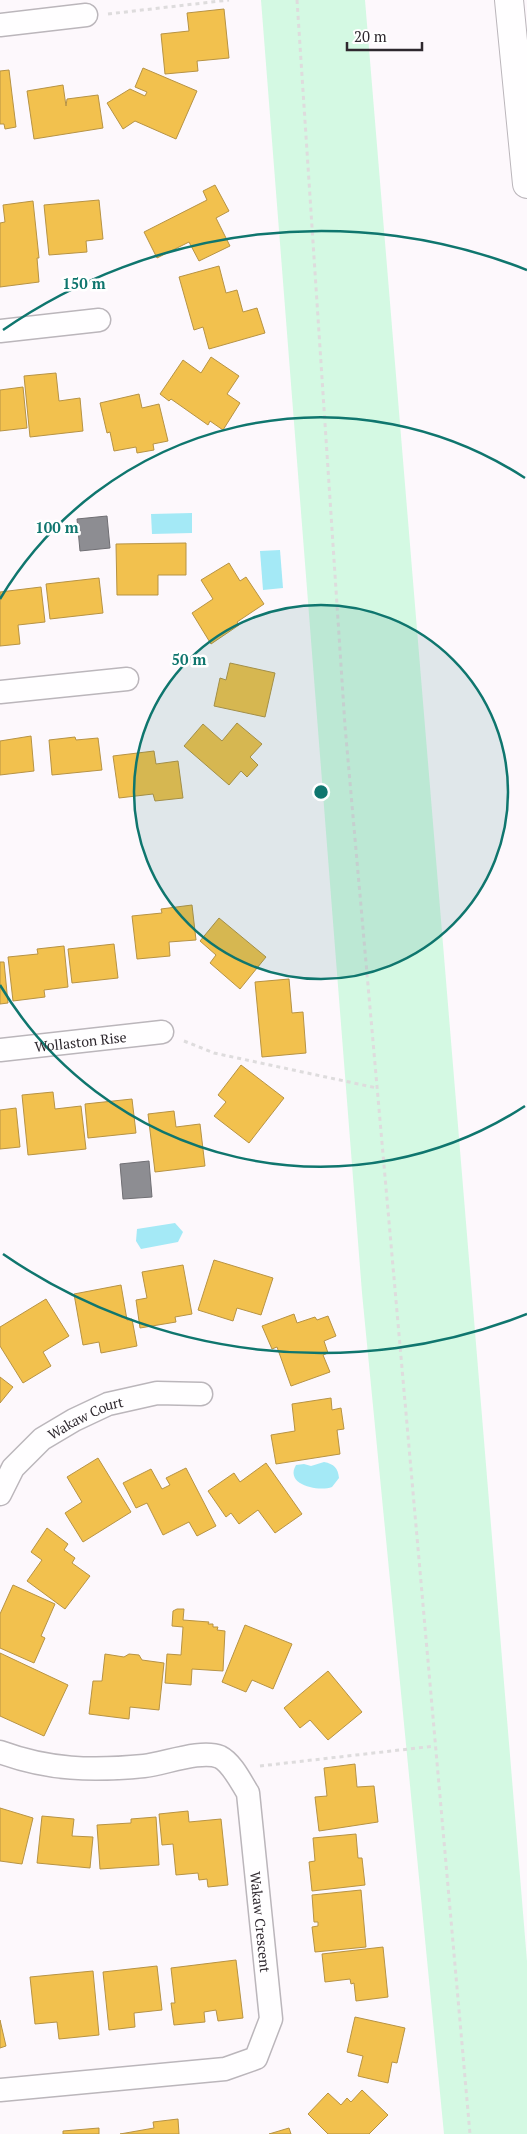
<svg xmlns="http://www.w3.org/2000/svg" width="527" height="2134" viewBox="0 0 527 2134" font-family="'PT Serif',serif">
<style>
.green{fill:#d4f9e3}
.water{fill:#a4e9f6}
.homes{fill:#f2c14e;stroke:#b79344}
.industry{fill:#8d8d92;stroke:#706f74}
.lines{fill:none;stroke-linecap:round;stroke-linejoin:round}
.minor-casing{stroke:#bbb6bb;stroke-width:25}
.motorway-casing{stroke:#bbb6bb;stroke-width:30}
.path{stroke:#dedcdd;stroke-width:3;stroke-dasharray:4 4;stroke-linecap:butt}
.minor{stroke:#fffeff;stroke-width:22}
.motorway{stroke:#fffeff;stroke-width:28}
.ring{fill:none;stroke:#0f766e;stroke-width:2.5}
.labels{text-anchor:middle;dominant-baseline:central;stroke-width:5;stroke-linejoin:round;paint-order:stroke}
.street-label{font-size:14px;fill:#2e282e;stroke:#fff}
.centre{fill:#0f766e;stroke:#fff;stroke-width:2.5}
.ring-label{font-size:15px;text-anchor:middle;font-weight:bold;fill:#0f766e;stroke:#fff;stroke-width:5;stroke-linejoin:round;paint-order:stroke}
</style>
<rect width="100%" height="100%" fill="#fdf8fc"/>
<!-- green -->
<polygon class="green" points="261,0 365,0 527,1961 527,2134 444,2134 362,1293"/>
<!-- water -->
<g class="water">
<polygon points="192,513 192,533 152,534 151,514"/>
<polygon points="280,550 283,588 263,590 260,551"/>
<polygon points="175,1223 183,1232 178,1242 141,1249 136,1241 137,1229"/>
<path d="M324,1462C334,1464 338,1468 339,1478L332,1487C319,1492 284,1485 296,1465L304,1464L311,1466Z"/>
</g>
<!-- homes -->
<g class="homes">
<polygon points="224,9 229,58 197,61 198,71 165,74 161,34 189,31 187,13"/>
<polygon points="143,68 197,91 176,139 135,121 123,129 107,103 130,89 145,96 147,92 135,87"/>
<polygon points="9,70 16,127 5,129 4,124 0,124 0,71"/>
<polygon points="63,85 66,106 67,99 98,95 103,128 34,139 27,91"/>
<polygon points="215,185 229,211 216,218 230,246 199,261 189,242 157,258 144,232 207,200 203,191"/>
<polygon points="99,200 103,239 86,241 87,252 49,255 44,205"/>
<polygon points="33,201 39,258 37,258 39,282 0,287 0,223 5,222 3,205"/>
<polygon points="219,266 226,293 237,290 243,312 257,308 265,333 209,349 203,327 194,330 179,277"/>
<polygon points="211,357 239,376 227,394 240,403 223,430 210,421 208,425 171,399 169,401 160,394 183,360 201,373"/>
<polygon points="56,373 59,401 80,398 83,431 30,437 24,376"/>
<polygon points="23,387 27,428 0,431 0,390"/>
<polygon points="139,394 142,408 159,404 168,441 153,444 154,450 137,453 136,447 114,451 110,432 107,433 100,403"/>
<polygon points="186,543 186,575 158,575 158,595 117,595 116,544"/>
<polygon points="229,563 240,581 246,577 264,604 237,622 239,625 211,644 192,613 213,599 201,580"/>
<polygon points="99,578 103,613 50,619 46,584"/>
<polygon points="41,587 45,622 18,625 20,644 0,646 0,592"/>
<polygon points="230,663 275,673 265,717 214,706 220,678 226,680"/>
<polygon points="237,723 262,744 250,757 258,765 247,777 241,771 229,785 184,746 203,724 222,741"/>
<polygon points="31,736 34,771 0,775 0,741"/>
<polygon points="75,737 76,740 98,738 102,770 52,775 49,740"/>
<polygon points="154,751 156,764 178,761 183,798 155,801 153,794 119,798 113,756"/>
<polygon points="192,905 196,940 169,942 170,956 137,959 132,916 162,913 161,909"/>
<polygon points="219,918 266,957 240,989 210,963 216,955 200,941"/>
<polygon points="114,944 118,978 72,983 68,949"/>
<polygon points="64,946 68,987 44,990 45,997 13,1001 8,957 38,954 37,949"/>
<polygon points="0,962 4,962 8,1003 0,1004"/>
<polygon points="289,979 292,1013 303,1012 306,1053 262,1057 255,982"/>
<polygon points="241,1065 284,1098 249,1143 214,1116 226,1102 218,1095"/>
<polygon points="53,1092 55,1109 81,1106 86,1149 28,1155 22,1095"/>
<polygon points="132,1099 136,1133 88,1138 85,1104"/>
<polygon points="16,1108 20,1147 0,1149 0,1110"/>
<polygon points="174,1111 176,1127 200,1124 205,1166 155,1172 148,1114"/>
<polygon points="214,1260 273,1278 261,1315 237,1308 233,1321 198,1310"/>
<polygon points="183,1265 192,1314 175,1317 176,1322 140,1328 136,1300 147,1298 142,1272"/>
<polygon points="121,1285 127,1320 132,1319 137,1346 101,1353 99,1342 83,1345 74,1294"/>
<polygon points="46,1299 69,1336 43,1352 51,1366 23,1383 0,1346 0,1327"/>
<polygon points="294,1314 297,1323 315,1317 317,1320 328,1316 336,1336 324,1341 328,1353 323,1355 330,1372 291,1386 277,1347 272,1349 262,1326"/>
<polygon points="0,1377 13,1387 0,1403"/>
<polygon points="331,1398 332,1410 341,1408 344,1429 337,1430 340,1454 276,1464 271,1435 295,1431 292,1404"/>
<polygon points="98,1458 131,1512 83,1542 65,1513 82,1502 67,1477"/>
<polygon points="266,1463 302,1514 275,1533 258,1510 239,1524 231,1513 226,1517 208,1491 234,1473 240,1482"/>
<polygon points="186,1468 216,1526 197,1536 189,1522 163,1535 147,1503 136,1508 123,1483 151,1469 162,1489 170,1485 166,1478"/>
<polygon points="47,1528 68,1544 64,1550 75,1558 72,1563 90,1576 65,1609 27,1581 42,1560 31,1552"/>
<polygon points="13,1585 55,1604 41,1636 45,1638 34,1663 0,1648 0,1614"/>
<polygon points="177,1609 184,1609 183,1620 209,1622 208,1624 213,1624 213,1627 218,1627 217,1630 225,1631 223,1671 192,1669 191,1685 165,1683 167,1654 181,1655 183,1627 172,1626 173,1611"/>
<polygon points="245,1625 292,1644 273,1689 252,1680 246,1692 222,1682"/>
<polygon points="0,1653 68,1685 44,1736 0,1716"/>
<polygon points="105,1654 124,1657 129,1654 139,1655 142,1660 164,1663 159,1710 130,1707 129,1719 89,1714 93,1681 102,1681"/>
<polygon points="328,1671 362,1712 328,1740 310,1720 300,1728 284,1708"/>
<polygon points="355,1764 357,1787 374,1786 378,1822 319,1831 315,1797 327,1796 324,1768"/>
<polygon points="0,1808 33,1818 22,1864 0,1861"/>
<polygon points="188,1811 189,1822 221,1819 228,1885 208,1887 207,1879 199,1880 198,1873 176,1875 173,1844 162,1845 159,1814"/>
<polygon points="42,1816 74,1819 72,1836 93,1837 90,1868 37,1863"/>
<polygon points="156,1817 159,1865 100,1869 97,1825 131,1823 131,1819"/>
<polygon points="356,1834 358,1858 362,1858 365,1885 312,1891 309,1862 315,1861 313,1838"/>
<polygon points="361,1890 366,1947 315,1952 312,1927 318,1926 318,1922 314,1922 312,1895"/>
<polygon points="383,1947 388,1997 356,2001 354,1983 351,1984 350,1979 325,1982 322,1954"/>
<polygon points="236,1960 243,2018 218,2021 216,2010 204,2012 205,2022 174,2025 171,2003 175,2003 171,1968"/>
<polygon points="157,1966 162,2010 134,2013 135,2027 109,2030 103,1972"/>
<polygon points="93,1971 99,2035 59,2039 57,2022 35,2024 30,1977"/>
<polygon points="355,2017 405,2028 397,2063 392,2062 388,2083 358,2076 363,2056 347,2052"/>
<polygon points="0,2020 6,2046 0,2048"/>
<polygon points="362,2090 388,2115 369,2134 328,2134 308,2114 328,2093 341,2105 347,2098 351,2102"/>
<polygon points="178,2119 179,2134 120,2134 154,2128 153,2122"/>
<polygon points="99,2128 99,2134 63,2134 63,2131"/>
<polygon points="289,2128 291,2134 269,2134"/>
</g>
<!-- industry -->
<g class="industry">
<polygon points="107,516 110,548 80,551 77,519"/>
<polygon points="149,1161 152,1197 123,1199 120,1164"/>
</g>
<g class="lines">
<!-- minor casing -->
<g class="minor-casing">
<g id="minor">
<polyline points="0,25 86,15"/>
<polyline points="0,331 99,320"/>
<polyline points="0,692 127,679"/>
<path id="s1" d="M0,1050L162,1032"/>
<path id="s2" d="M0,1494L13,1468L42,1439L74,1420L108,1404L157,1393L201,1394"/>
<path id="s3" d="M0,1752C49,1770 92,1771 144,1766C164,1764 201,1749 220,1757C232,1763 241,1782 248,1793L271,2019L256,2058L225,2069L0,2090"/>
</g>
</g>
<!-- motorway casing -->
<g class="motorway-casing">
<polyline id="motorway" points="509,0 527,184"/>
</g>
<!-- path -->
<g class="path">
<polyline points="297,0 345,726 470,2134"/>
<polyline points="108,14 229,0"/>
<polyline points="184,1041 214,1053 377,1088"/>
<polyline points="260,1766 435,1746"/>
</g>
<!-- minor -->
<use href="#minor" class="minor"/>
<!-- motorway -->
<use href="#motorway" class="motorway"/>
</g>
<!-- distance rings -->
<circle cx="321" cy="792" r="187" fill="#0f766e" fill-opacity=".12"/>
<g class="ring">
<circle cx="321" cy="792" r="187"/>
<path d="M525 1106A374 374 0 0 1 0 985M0 599A374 374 0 0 1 525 478"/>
<path d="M527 1314A561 561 0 0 1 3 1254M3 330A561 561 0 0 1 527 270"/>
</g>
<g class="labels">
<!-- street labels -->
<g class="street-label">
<text stroke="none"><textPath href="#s1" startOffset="81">Wollaston Rise</textPath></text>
<text stroke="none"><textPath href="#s2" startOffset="119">Wakaw Court</textPath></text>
<text stroke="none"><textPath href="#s3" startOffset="399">Wakaw Crescent</textPath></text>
</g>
</g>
<circle cx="321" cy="792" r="8" class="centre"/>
<g class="ring-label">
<text x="84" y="289">150 m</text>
<text x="57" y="533">100 m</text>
<text x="189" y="665">50 m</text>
</g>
<!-- scale -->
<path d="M347 42v8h75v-8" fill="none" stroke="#2e282e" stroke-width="2.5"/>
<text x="354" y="42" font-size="15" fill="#2e282e" stroke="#ffffff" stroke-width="4" paint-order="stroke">20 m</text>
</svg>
